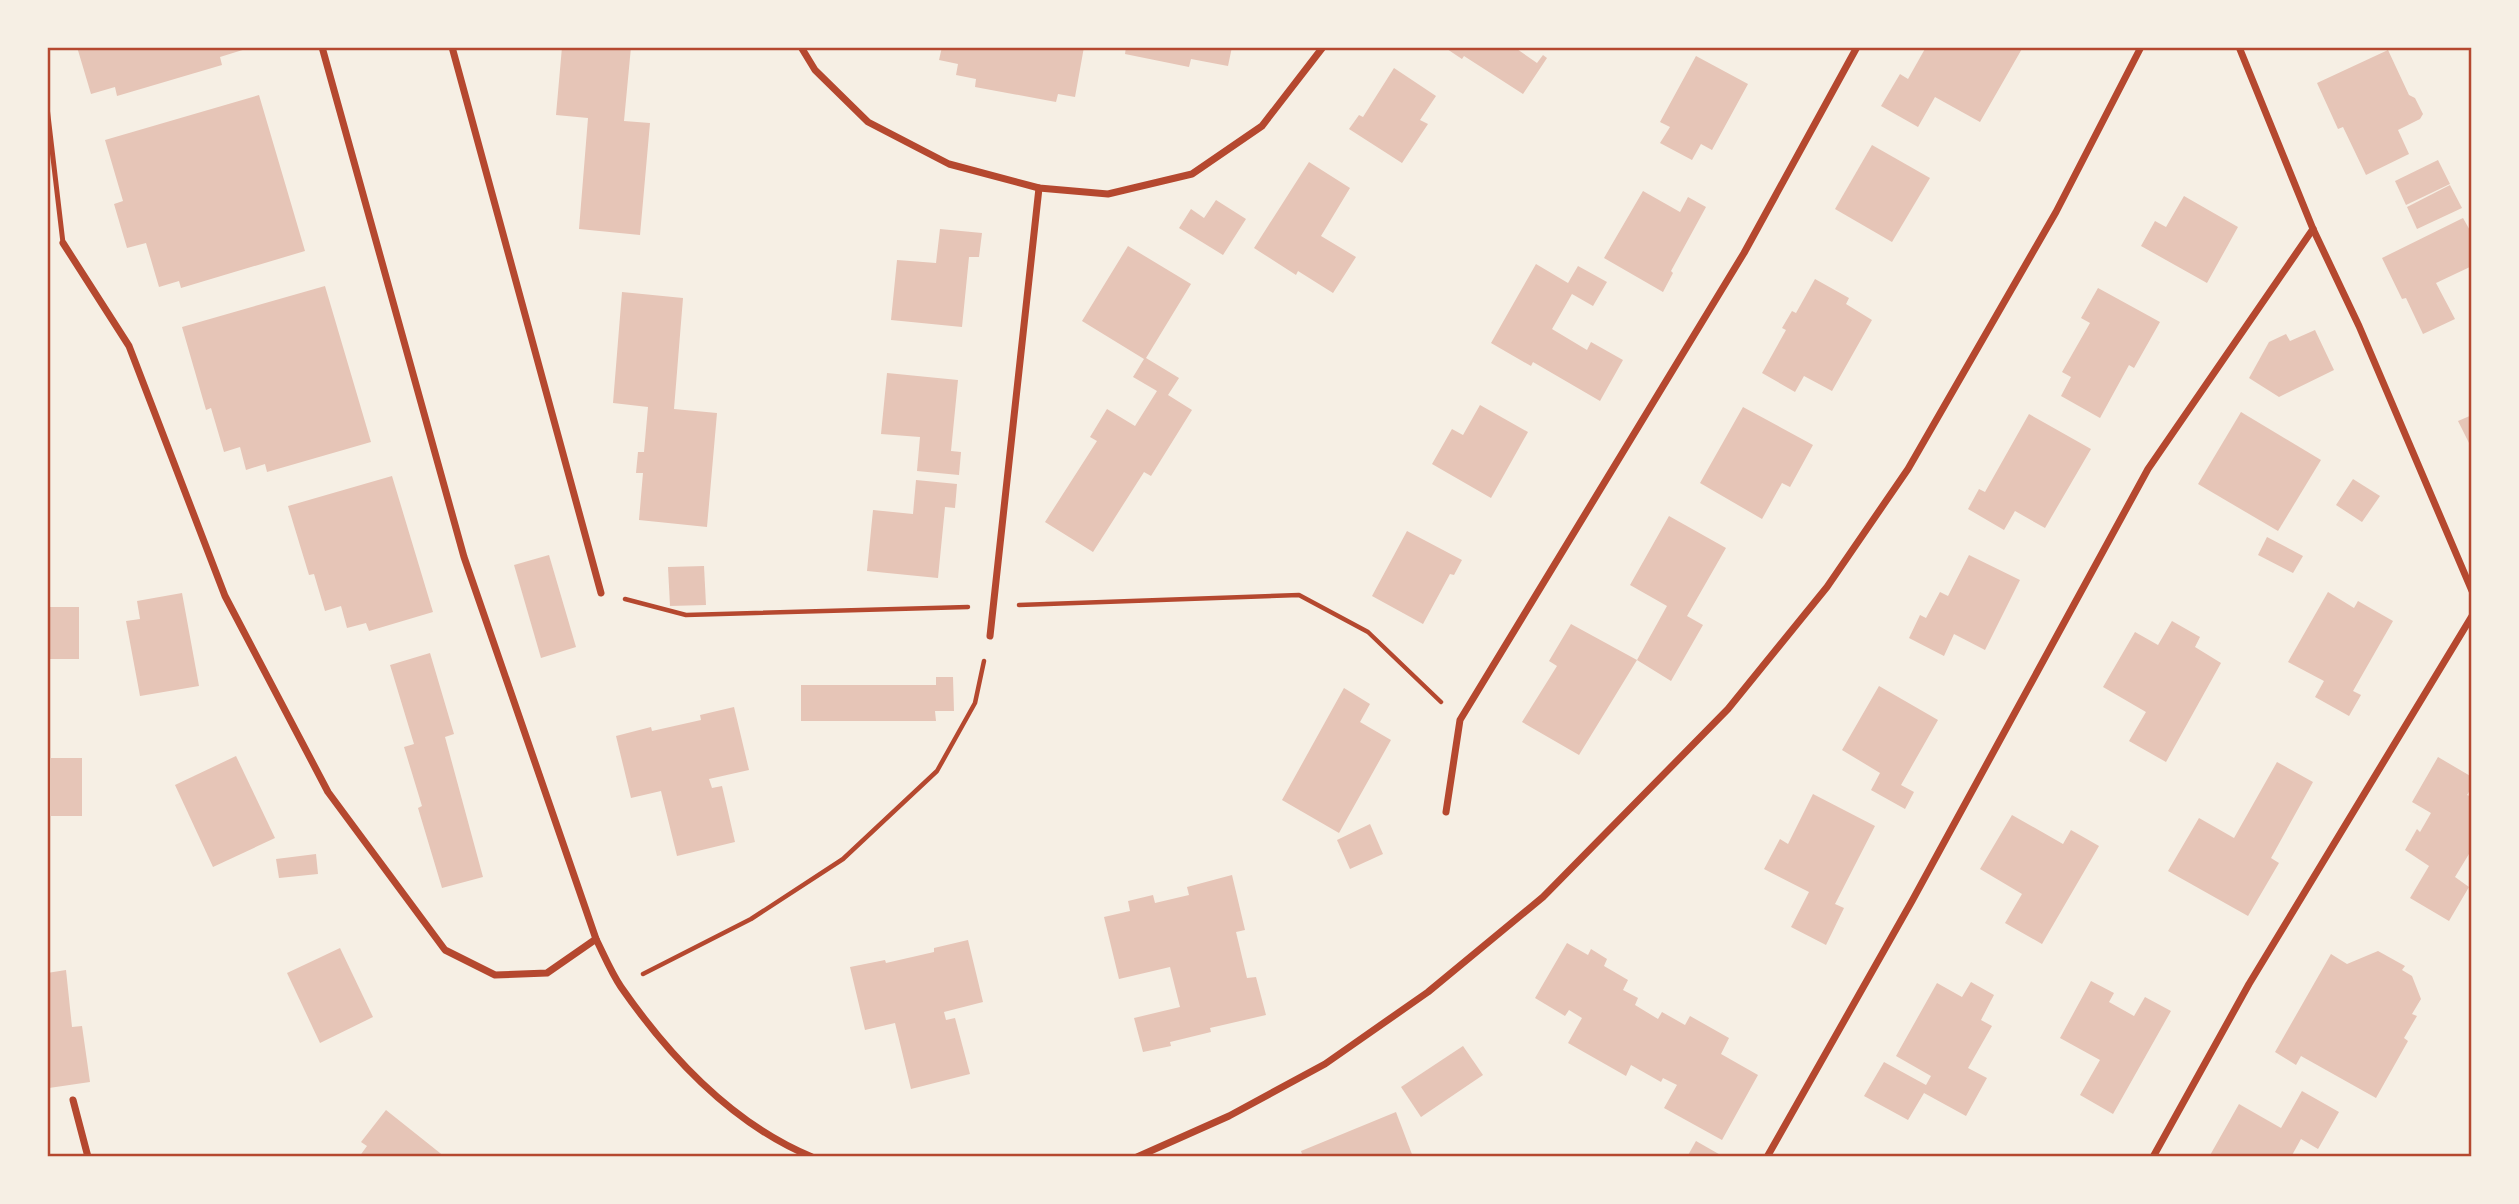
<svg xmlns="http://www.w3.org/2000/svg" width="2519" height="1204" viewBox="0 0 2519 1204" font-family="'PT Sans',sans-serif">
<style>
.building{fill:#e6c5b7}
.lines{fill:none;stroke-linecap:round;stroke-linejoin:round}
.path{stroke:#b5482f;stroke-width:4.5}
.service{stroke:#b5482f;stroke-width:5}
.minor{stroke:#b5482f;stroke-width:7}
.neatline{fill:none;stroke:#b5482f;stroke-width:2.5}
</style>
<rect width="100%" height="100%" fill="#f6efe4"/>
<!-- building -->
<g class="building">
<polygon points="77,47 249,47 249,48 220,57 222,65 117,96 115,87 91,94"/>
<polygon points="562,47 631,47 624,121 650,123 640,235 579,229 588,118 556,115"/>
<polygon points="942,47 1084,47 1075,97 1058,94 1056,102 975,87 976,79 956,75 958,64 939,60"/>
<polygon points="1126,47 1232,47 1228,66 1191,59 1189,67 1125,54"/>
<polygon points="1444,47 1514,47 1537,63 1543,55 1547,58 1523,94 1464,56 1462,59"/>
<polygon points="1926,47 2023,47 1980,122 1935,97 1918,127 1881,106 1900,74 1908,79"/>
<polygon points="2388,50 2409,95 2415,98 2423,114 2420,119 2398,130 2409,154 2366,175 2343,127 2338,129 2317,83"/>
<polygon points="1696,56 1748,84 1712,150 1701,144 1692,160 1660,143 1670,127 1660,122"/>
<polygon points="1394,68 1436,96 1420,120 1428,124 1402,163 1349,129 1359,115 1363,117"/>
<polygon points="259,95 305,251 181,288 179,281 159,287 146,243 127,248 114,204 123,201 105,140"/>
<polygon points="1872,145 1930,178 1892,242 1835,209"/>
<polygon points="2438,160 2450,184 2406,205 2395,181"/>
<polygon points="1309,162 1350,188 1321,236 1356,257 1333,293 1298,271 1296,275 1254,248"/>
<polygon points="2450,185 2462,208 2417,229 2407,207"/>
<polygon points="1643,191 1680,212 1688,197 1706,207 1671,271 1673,273 1663,292 1604,258"/>
<polygon points="2184,196 2238,227 2207,283 2141,246 2155,221 2166,227"/>
<polygon points="1216,200 1246,219 1223,255 1179,228 1191,209 1204,218"/>
<polygon points="2463,218 2472,234 2472,266 2436,283 2455,319 2423,334 2406,298 2402,299 2382,258"/>
<polygon points="940,229 982,233 979,257 969,257 962,327 891,320 897,260 936,263"/>
<polygon points="1128,246 1191,284 1146,358 1179,378 1168,395 1192,410 1151,476 1144,472 1093,552 1045,522 1097,441 1090,437 1107,409 1135,426 1157,391 1133,377 1144,359 1082,321"/>
<polygon points="1536,264 1568,283 1578,266 1607,282 1593,306 1572,294 1552,329 1587,350 1591,342 1623,360 1600,401 1533,362 1531,366 1491,343"/>
<polygon points="1815,279 1849,298 1846,304 1872,320 1832,391 1804,376 1795,392 1762,373 1786,330 1782,328 1792,311 1796,313"/>
<polygon points="325,286 371,442 267,472 265,464 246,470 240,447 224,452 211,408 206,410 182,327"/>
<polygon points="2098,288 2160,322 2134,368 2129,365 2100,418 2061,396 2071,377 2062,372 2090,323 2081,318"/>
<polygon points="622,292 683,298 674,409 717,413 707,527 639,520 643,473 636,473 638,452 644,452 648,407 613,403"/>
<polygon points="2315,330 2334,370 2279,397 2249,378 2269,342 2286,334 2290,341"/>
<polygon points="887,373 958,380 951,451 961,452 959,475 917,471 920,437 881,434"/>
<polygon points="1480,405 1528,432 1491,498 1432,464 1452,429 1463,435"/>
<polygon points="1743,407 1813,445 1790,487 1782,483 1762,519 1700,483"/>
<polygon points="2241,412 2321,460 2278,531 2198,484"/>
<polygon points="2029,414 2091,449 2045,528 2015,511 2004,530 1968,509 1979,489 1985,492"/>
<polygon points="2472,415 2472,449 2458,421"/>
<polygon points="392,476 433,612 369,631 366,623 347,628 341,606 325,611 314,574 309,575 288,506"/>
<polygon points="2353,479 2380,496 2362,522 2336,505"/>
<polygon points="916,480 957,484 955,508 945,507 938,578 867,571 873,510 913,514"/>
<polygon points="1669,516 1726,548 1687,616 1703,625 1671,681 1637,660 1667,606 1630,585"/>
<polygon points="1407,531 1462,560 1454,575 1450,574 1423,624 1372,596"/>
<polygon points="2267,537 2303,556 2293,573 2258,555"/>
<polygon points="549,555 576,647 541,658 514,565"/>
<polygon points="1969,555 2020,580 1985,650 1954,634 1944,656 1909,638 1920,615 1926,618 1940,592 1948,596"/>
<polygon points="704,566 706,605 670,606 668,567"/>
<polygon points="2328,592 2354,608 2358,601 2393,621 2353,691 2361,695 2349,716 2315,697 2324,681 2288,662"/>
<polygon points="182,593 199,686 140,696 126,621 140,619 137,601"/>
<rect x="47" y="607" width="32" height="52"/>
<polygon points="2172,621 2200,637 2195,647 2221,663 2166,762 2129,741 2146,712 2103,687 2135,632 2158,645"/>
<polygon points="1571,624 1637,660 1579,755 1522,722 1557,666 1549,661"/>
<polygon points="430,653 454,734 445,737 483,877 442,888 418,808 422,806 404,747 414,744 390,665"/>
<polygon points="936,677 953,677 954,711 935,711 936,721 801,721 801,685 936,685"/>
<polygon points="1879,686 1938,720 1901,785 1914,792 1905,809 1871,790 1880,773 1842,750"/>
<polygon points="1344,688 1370,704 1360,722 1391,740 1339,833 1282,800"/>
<polygon points="734,707 749,770 709,779 712,788 722,786 735,842 677,856 661,791 631,798 616,736 651,727 652,731 701,720 700,715"/>
<polygon points="236,756 275,838 213,867 175,785"/>
<polygon points="2438,757 2472,777 2472,787 2467,795 2472,797 2472,849 2455,877 2469,887 2449,921 2410,898 2429,866 2405,850 2417,829 2420,832 2431,813 2412,802"/>
<rect x="51" y="758" width="31" height="58"/>
<polygon points="2277,762 2313,782 2271,858 2279,863 2248,916 2168,871 2199,818 2234,838"/>
<polygon points="1813,794 1875,826 1835,904 1844,908 1826,945 1791,927 1809,892 1764,869 1780,839 1788,844"/>
<polygon points="2012,815 2063,844 2071,830 2099,846 2042,944 2005,923 2022,894 1980,869"/>
<polygon points="1370,824 1383,854 1350,869 1337,840"/>
<polygon points="316,854 318,874 279,878 276,859"/>
<polygon points="1232,875 1245,930 1236,932 1247,978 1256,977 1266,1015 1210,1028 1211,1032 1170,1042 1171,1046 1143,1052 1134,1018 1180,1007 1170,967 1119,979 1104,917 1130,911 1128,901 1153,895 1155,903 1189,895 1187,887"/>
<polygon points="968,940 983,1002 944,1012 946,1020 955,1018 970,1074 911,1089 895,1023 865,1030 850,967 885,960 886,963 934,952 934,948"/>
<polygon points="1567,943 1588,955 1591,949 1607,959 1604,966 1628,980 1623,990 1638,998 1635,1005 1658,1019 1662,1012 1685,1025 1690,1016 1729,1038 1721,1054 1758,1075 1722,1140 1664,1108 1677,1085 1663,1078 1661,1082 1631,1065 1626,1076 1568,1043 1582,1018 1569,1010 1565,1016 1535,998"/>
<polygon points="340,948 373,1017 320,1043 287,973"/>
<polygon points="2378,951 2405,966 2402,970 2412,976 2421,999 2412,1014 2417,1016 2404,1038 2408,1041 2376,1098 2301,1056 2296,1065 2275,1052 2331,954 2347,964"/>
<polygon points="66,970 72,1027 82,1026 90,1082 49,1088 47,973"/>
<polygon points="2091,981 2114,993 2109,1002 2134,1016 2145,997 2171,1011 2113,1114 2080,1095 2100,1060 2060,1038"/>
<polygon points="1971,982 1994,995 1981,1020 1992,1026 1968,1068 1987,1078 1966,1116 1924,1093 1908,1120 1864,1096 1884,1062 1926,1085 1931,1076 1896,1056 1937,983 1962,997"/>
<polygon points="1463,1046 1483,1075 1421,1117 1401,1087"/>
<polygon points="2302,1091 2339,1112 2318,1149 2301,1139 2291,1157 2209,1157 2239,1104 2281,1128"/>
<polygon points="386,1110 445,1157 359,1157 367,1146 361,1142"/>
<polygon points="1396,1112 1413,1157 1303,1157 1301,1151"/>
<polygon points="1696,1141 1724,1157 1687,1157"/>
</g>
<g class="lines">
<!-- path -->
<g class="path">
<polyline points="625,599 686,615 968,607"/>
<polyline points="1019,605 1299,595 1368,632 1441,702"/>
<polyline points="643,974 751,919 843,859 937,771 975,703 984,661"/>
</g>
<!-- service -->
<polyline class="service" points="47,107 63,243"/>
<!-- minor -->
<g class="minor">
<path d="M322,47L464,557L596,939C604,955 611,972 621,987C669,1056 732,1124 812,1157"/>
<polyline points="452,47 601,593"/>
<polyline points="801,47 815,70 868,122 949,164 1039,188 1108,194 1192,174 1262,126 1323,47"/>
<polyline points="2239,47 2313,229 2359,326 2472,591"/>
<polyline points="63,243 129,346 225,596 328,792 445,950 495,975 547,973 596,939"/>
<polyline points="990,636 1039,188"/>
<polyline points="1446,812 1460,720 1744,253 1857,47"/>
<polyline points="73,1100 88,1157"/>
<polyline points="1137,1157 1229,1116 1325,1064 1428,992 1543,897 1728,709 1827,587 1908,469 2056,212 2141,47"/>
<polyline points="1767,1157 1912,901 2148,469 2313,229"/>
<polyline points="2153,1157 2249,984 2472,616"/>
</g>
</g>
<!-- border -->
<rect width="2519" height="1204" fill="none" stroke="#f6efe4" stroke-width="98"/>
<rect x="49" y="49" width="2421" height="1106" class="neatline"/>
</svg>
